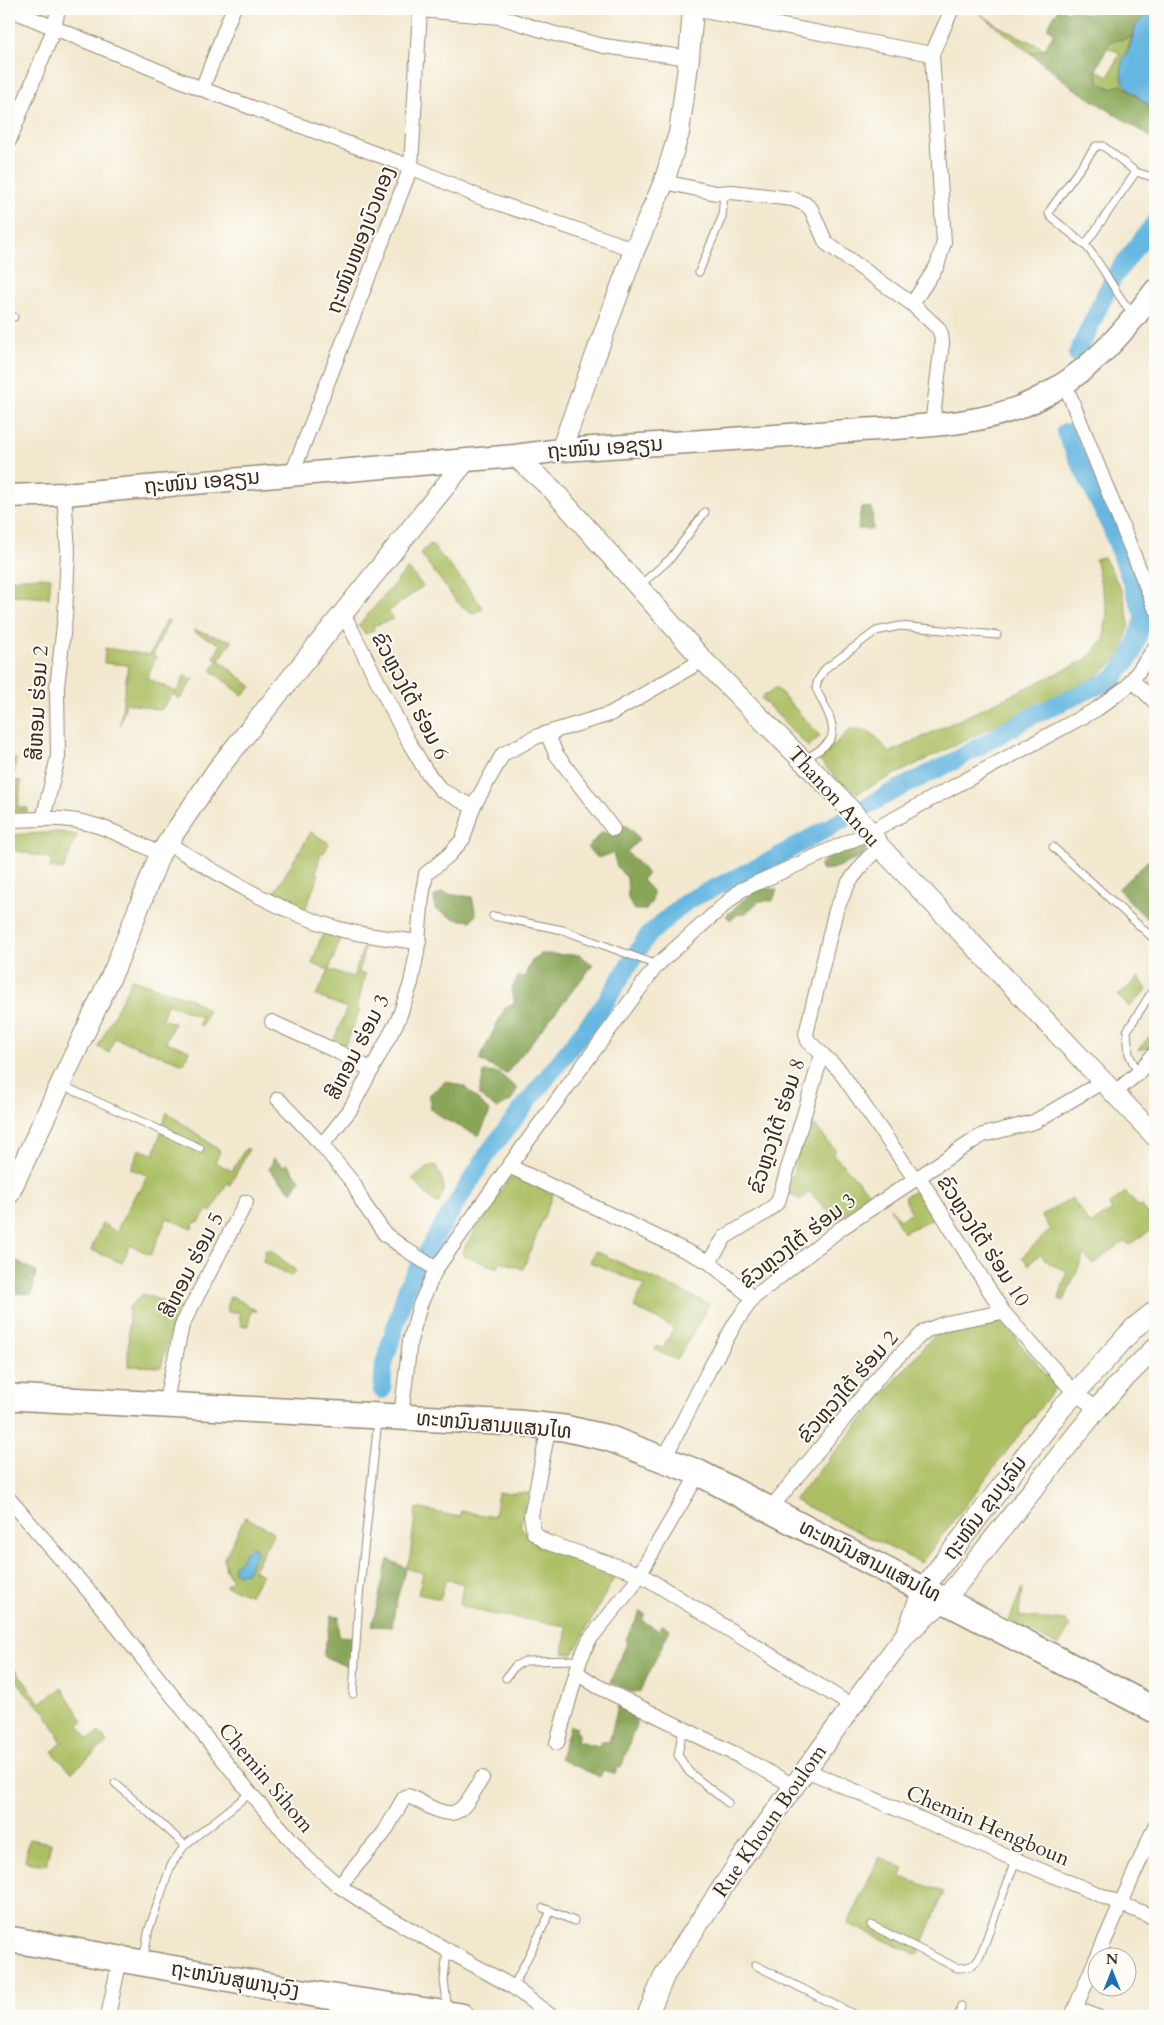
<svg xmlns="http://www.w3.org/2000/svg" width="1164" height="2025" viewBox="0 0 1164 2025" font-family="Cardo,'Noto Sans Lao',serif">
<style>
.green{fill:#acbf63;stroke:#747440}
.forest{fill:#89a659;stroke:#62683c}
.water{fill:#66b7e1;stroke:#507080}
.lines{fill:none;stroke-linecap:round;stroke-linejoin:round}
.canal{stroke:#66b7e1;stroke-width:18}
.lane-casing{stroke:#968976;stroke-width:9}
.street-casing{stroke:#968976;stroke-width:16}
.secondary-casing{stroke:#968976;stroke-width:22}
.primary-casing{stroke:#968976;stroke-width:25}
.highway-casing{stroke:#968976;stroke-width:28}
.lane{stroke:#fff;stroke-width:7}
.street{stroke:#fff;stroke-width:14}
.secondary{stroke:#fff;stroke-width:20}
.primary{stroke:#fff;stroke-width:22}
.highway{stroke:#fff;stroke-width:25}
.labels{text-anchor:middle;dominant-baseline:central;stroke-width:4;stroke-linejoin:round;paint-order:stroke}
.street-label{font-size:21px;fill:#3b2a1e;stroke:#fdfcf7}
</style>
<rect width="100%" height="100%" fill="#fdfcf7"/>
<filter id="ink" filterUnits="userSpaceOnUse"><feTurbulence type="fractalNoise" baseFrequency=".02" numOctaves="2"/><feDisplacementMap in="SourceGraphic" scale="10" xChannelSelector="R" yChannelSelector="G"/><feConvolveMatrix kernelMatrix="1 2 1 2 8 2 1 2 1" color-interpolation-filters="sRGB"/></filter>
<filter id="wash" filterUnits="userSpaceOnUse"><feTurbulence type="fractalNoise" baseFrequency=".0096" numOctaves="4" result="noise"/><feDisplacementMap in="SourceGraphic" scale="20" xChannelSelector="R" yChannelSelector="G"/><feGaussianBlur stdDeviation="1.12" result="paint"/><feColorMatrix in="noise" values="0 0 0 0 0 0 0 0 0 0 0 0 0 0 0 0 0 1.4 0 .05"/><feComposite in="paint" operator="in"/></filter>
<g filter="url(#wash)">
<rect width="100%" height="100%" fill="#f2e8ce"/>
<!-- green -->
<g class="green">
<polygon points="979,13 1000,27 1045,49 1030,53"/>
<path d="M1132,37C1125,61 1113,68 1131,91L1122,85L1111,88L1099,83L1096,70L1109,76L1120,53L1106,47L1110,41Z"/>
<polygon points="431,544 468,587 483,609 472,613 457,602 420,553"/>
<path d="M1104,557L1123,593L1129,624L1122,655L1097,676L857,793L841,783L818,759L851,729C874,728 877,738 889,753L1085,660L1104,640L1107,610L1095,559Z"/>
<polygon points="408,568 423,586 388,612 393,619 373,626 374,631 365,634 358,626"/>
<polygon points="40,577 51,578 49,598 9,595 9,579"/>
<polygon points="166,620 169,621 153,655 156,657 147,678 177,692 185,675 191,680 194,679 180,699 173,694 161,710 126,703 120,725 128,665 104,663 105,648 150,655"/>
<polygon points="194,630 232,641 219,660 252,687 242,695 211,670 218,662 214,657 221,644 194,632"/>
<polygon points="776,687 820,736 808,747 761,698 765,694 767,695"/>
<polygon points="10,758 16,759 13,780 21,781 18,808 28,808 27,812 9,812"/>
<polygon points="60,832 77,835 63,870 50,868 52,859 9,849 9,835"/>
<polygon points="311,832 329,843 324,853 321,852 316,873 319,874 305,910 274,893"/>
<polygon points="326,930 342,935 329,970 353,977 366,941 359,973 365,975 357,1009 360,1010 345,1045 333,1042 347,1008 316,996 329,970 312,964 320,940"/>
<polygon points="1139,977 1147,990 1129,1007 1118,996"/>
<polygon points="132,979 191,999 208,1010 202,1026 199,1025 201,1017 167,1004 162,1019 174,1023 166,1042 189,1050 184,1064 114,1038 109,1053 98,1047"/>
<polygon points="1155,1030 1155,1044 1151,1047 1138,1050"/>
<polygon points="167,1112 218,1149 220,1152 215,1162 232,1171 245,1149 249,1149 230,1185 227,1183 211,1212 207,1210 200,1221 194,1223 192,1229 167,1218 151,1255 130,1245 122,1263 91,1250 102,1223 116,1232 137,1191 140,1192 147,1175 131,1169 139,1149 154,1155"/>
<polygon points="807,1116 836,1151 833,1154 871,1195 837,1220 809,1192 801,1200 788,1193"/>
<path d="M432,1165L436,1166C444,1182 447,1186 438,1204C428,1198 421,1187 412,1179Z"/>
<polygon points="516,1176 553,1194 523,1269 500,1261 498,1268 464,1256 462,1251 510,1177"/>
<polygon points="917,1190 935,1217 903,1233 890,1207 900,1220 911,1212 904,1197"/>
<polygon points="1125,1192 1139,1207 1142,1206 1155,1227 1129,1245 1125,1241 1093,1264 1084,1255 1064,1301 1059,1299 1067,1271 1050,1264 1040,1254 1029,1265 1022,1257 1051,1229 1041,1216 1072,1198 1090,1225 1112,1210 1109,1205"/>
<polygon points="270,1249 296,1271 291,1276 263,1262 265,1251"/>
<polygon points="595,1251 709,1304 677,1360 655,1350 657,1346 663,1348 674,1328 634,1307 644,1285 590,1262"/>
<polygon points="143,1294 184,1309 173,1321 161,1367 128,1366 129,1307"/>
<polygon points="232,1296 257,1311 251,1311 248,1326 241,1326 239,1312 227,1312 229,1298"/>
<polygon points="1002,1322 1056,1387 921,1563 794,1500 933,1336"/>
<polygon points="498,1493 529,1493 520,1526 535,1542 616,1574 573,1654 563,1653 567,1626 491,1614 459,1605 464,1584 446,1579 440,1599 418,1594 423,1573 406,1568 410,1557 416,1508 460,1517 461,1511 494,1517"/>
<polygon points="245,1517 274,1532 254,1570 262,1575 250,1595 225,1586 232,1580 226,1570 224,1559"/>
<polygon points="1022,1588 1019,1616 1065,1621 1070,1626 1059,1646 1009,1621"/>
<polygon points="16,1670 40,1703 62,1688 83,1721 79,1725 88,1739 99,1732 107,1742 72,1772 56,1757 53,1751 62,1743 46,1713 25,1693 13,1673"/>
<polygon points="29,1839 51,1843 46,1865 25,1862"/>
<polygon points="879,1857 904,1868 901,1877 944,1892 918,1955 848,1924"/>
</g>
<!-- forest -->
<g class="forest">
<polygon points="1058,9 1062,9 1067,12 1072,9 1089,15 1094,9 1153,9 1136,26 1132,37 1110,42 1096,70 1099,83 1111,88 1122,85 1155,110 1155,140 1072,87 1030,53 1045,49 1054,32 1047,28"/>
<polygon points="861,507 872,508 873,529 858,529"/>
<polygon points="625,825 632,830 639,840 627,852 648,874 642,880 653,892 652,901 646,910 634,910 628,898 627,878 617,867 613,853 598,858 587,848 602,832 614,835"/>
<polygon points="862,843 868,846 862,857 832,869 821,870 820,865 829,856"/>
<polygon points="1155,854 1155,909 1147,919 1118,889"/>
<polygon points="767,888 777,890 773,901 759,901 746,913 738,914 731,920 726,916 753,891"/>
<path d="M442,892C451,896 462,895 472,897L476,915L471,921L455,919L435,909L434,897Z"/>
<polygon points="541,954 580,955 593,965 506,1074 479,1060 505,1008 515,1002 511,991 518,976 524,977 532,961"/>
<polygon points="484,1072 499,1073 517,1089 511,1101 497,1109 479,1095"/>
<polygon points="446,1081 465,1087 490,1112 479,1136 444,1119 431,1110 429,1095"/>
<polygon points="274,1158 284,1166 287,1163 300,1180 292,1192 269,1170"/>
<polygon points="9,1256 36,1272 32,1294 11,1293 9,1298"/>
<polygon points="388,1559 406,1568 396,1602 392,1627 372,1626"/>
<polygon points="640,1612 645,1614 642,1620 659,1631 662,1625 670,1629 640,1692 632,1692 610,1682 627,1643 625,1641"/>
<polygon points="332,1615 339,1616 338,1636 353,1637 350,1668 323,1656"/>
<polygon points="618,1706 636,1714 636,1724 621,1768 618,1767 615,1774 603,1770 600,1777 560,1759 570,1726 577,1728 575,1733 579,1733 577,1741 599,1746 601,1741 609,1742"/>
</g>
<!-- water -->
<g class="water">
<polygon points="1153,9 1155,9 1155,110 1131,91 1123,81 1121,71 1123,58 1129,49 1136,26"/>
<polygon points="253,1546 257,1551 246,1573 238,1574 234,1571 234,1564 240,1562 246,1551"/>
</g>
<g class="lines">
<!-- canal -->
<g class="canal">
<polyline points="1077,354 1113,278 1155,222"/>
<polyline points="382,1390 384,1364 407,1287 441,1228 490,1150 603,1006 648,935 687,901 766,863 890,793 954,761 1032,716 1113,679 1132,655 1144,616 1112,530 1065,432"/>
</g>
</g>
</g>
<g filter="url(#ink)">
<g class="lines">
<!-- lane casing -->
<g class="lane-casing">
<g id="lane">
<polyline points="1085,245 1052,218 1049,214 1050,210 1096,146 1103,146 1136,172"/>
<polyline points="699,272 722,217 724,193"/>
<path d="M1133,314C1114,293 1104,266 1085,245L1136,172L1155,178"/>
<polyline points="9,315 14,317"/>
<polyline points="639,586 670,559 705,512"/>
<path d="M805,760C812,754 825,748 830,740C839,726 821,701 816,688L818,680L826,668L876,631L900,626L997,635"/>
<polyline points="1053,847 1155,940"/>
<polyline points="493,916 563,930 657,965"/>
<polyline points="1138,1073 1129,1054 1127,1031 1155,987"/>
<polyline points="61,1085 200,1148"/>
<polyline points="506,1678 515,1666 525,1661 580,1660"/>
<polyline points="353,1694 359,1597 378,1420"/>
<polyline points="683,1728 678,1755 689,1772 728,1803"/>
<polyline points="115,1783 185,1845"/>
<polyline points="551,1911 574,1921"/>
<path d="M871,1925L957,1968C969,1968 974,1966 980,1956L1016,1860"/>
<polyline points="447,1949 444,1981 448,2010"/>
<polyline points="143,1960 149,1929 171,1865 185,1845 250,1793"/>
<polyline points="755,1965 857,2016"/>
<polyline points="513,1987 551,1911 543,1908"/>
<polyline points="1077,2005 1104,2016"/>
<polyline points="959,2016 961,2006"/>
</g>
</g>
<!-- street casing -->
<g class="street-casing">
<g id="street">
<polyline points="9,9 202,89 411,167 480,197 616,243 634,251"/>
<polyline points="693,9 932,54"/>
<polyline points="420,10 500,17 555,34 604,46 689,58"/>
<polyline points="202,89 233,9"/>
<polyline points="9,141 54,29 58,9"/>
<polyline points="664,182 716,193 732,192 793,199 805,204 811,209 826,243 912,304 938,328 941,334 942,343 932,425"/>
<polyline points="912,304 937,266 944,242 932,54 952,9"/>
<polyline points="1065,384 1155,608"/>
<polyline points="292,474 411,167 420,9"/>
<path d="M64,494L68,551L65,616L57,687L58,757L43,819C89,816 121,835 160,854"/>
<polyline points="343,613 407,739 426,771 441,790 473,807"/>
<polyline points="1132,680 1155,702"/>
<polyline points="547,733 556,754 613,829"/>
<polyline points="9,820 43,819"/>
<path d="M167,843C222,876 277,911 339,929C365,936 393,939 419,942"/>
<polyline points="272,1022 338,1052 372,1070"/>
<polyline points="822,1054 839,1070 915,1179"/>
<polyline points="1113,1094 1138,1073 1155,1053"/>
<polyline points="278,1099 322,1145 354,1184 363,1203 385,1234 405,1249 436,1269"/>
<polyline points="322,1145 350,1110 398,1020 411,983 417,952 422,896 426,874 449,855 463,839 473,807 503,754 538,736 610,714 703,660"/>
<polyline points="509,1166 709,1262 753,1298"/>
<polyline points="919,1177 1003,1312 1075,1393 1097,1409"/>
<polyline points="709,1262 725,1237 765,1213 778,1202 822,1054 808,1041 806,1034 836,910 849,882 867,859 880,847"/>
<polyline points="165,1405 182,1325 246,1202"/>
<polyline points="401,1417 410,1341 420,1305 436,1269 509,1166 657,965 741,890 870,832 1097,709 1128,686 1155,648"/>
<polyline points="549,1426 531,1516 534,1533 546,1542 640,1574 852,1706"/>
<polyline points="664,1459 709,1370 736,1322 753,1298 840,1229 973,1141 983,1135 1034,1122 1102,1082"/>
<polyline points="9,1499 92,1595 250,1793 308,1859 339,1886 374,1909 513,1987 551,2016"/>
<polyline points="770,1509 886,1368 925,1331 946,1323 1003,1312"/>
<polyline points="577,1673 597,1686 739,1756 794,1786"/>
<polyline points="557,1743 580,1660 589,1640 632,1587 699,1473"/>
<polyline points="806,1770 1016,1860 1155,1918"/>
<path d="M339,1886L384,1833L404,1798L408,1796L413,1798C456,1822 458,1819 482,1778"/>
<polyline points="1097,1958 1155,1826"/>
<polyline points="108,2016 120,1959"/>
<polyline points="1072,2016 1096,1959"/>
</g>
</g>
<!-- secondary casing -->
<g class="secondary-casing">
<g id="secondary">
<polyline points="561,450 634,251 664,182 679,133 689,58 693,9"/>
<polyline points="515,456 552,489 703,660 839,797 870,832 880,847 1155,1136"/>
<polyline points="9,1194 115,968 160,854 217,770 467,459"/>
<polyline points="908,1630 923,1589 1061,1409 1134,1328 1155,1311"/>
<polyline points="647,2016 665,1974 740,1861 852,1706 906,1634 944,1600 960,1581 1097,1409 1117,1386 1155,1348"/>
</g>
</g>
<!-- primary casing -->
<g class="primary-casing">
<path id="primary" d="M9,496L64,494L515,456L561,450C657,444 752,438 848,431C907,426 979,428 1034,401C1087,375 1120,337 1155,291"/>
</g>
<!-- highway casing -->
<g class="highway-casing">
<g id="highway">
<polyline points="9,1397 518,1423 564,1428 608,1438 699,1473 1155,1710"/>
<polyline points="9,1939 320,1995 461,2016"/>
</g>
</g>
<!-- lane -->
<use href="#lane" class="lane"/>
<!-- street -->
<use href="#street" class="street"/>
<!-- secondary -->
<use href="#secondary" class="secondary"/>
<!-- primary -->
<use href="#primary" class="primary"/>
<!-- highway -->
<use href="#highway" class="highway"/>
</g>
</g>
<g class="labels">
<!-- street labels -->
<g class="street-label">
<text transform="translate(361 240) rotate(-69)">ຖະໜົນໜອງບົວທອງ</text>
<text transform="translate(605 448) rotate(-4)">ຖະໜົນ ເອຊຽນ</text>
<text transform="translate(202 482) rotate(-5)">ຖະໜົນ ເອຊຽນ</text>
<text transform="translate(410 696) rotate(62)">ຂົວຫຼວງໃຕ້ ຮ່ອມ 6</text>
<text transform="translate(38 703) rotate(-87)">ສີຫອມ ຮ່ອມ 2</text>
<text transform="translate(834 797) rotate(48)">Thanon Anou</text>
<text transform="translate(358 1047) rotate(-63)">ສີຫອມ ຮ່ອມ 3</text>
<text transform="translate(777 1126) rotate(-72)">ຂົວຫຼວງໃຕ້ ຮ່ອມ 8</text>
<text transform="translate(798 1241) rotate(-38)">ຂົວຫຼວງໃຕ້ ຮ່ອມ 3</text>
<text transform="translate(983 1241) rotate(57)">ຂົວຫຼວງໃຕ້ ຮ່ອມ 10</text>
<text transform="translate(192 1265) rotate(-63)">ສີຫອມ ຮ່ອມ 5</text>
<text transform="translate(848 1387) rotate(-49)">ຂົວຫຼວງໃຕ້ ຮ່ອມ 2</text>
<text transform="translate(494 1425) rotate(5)">ທະຫນົນສາມແສນໄທ</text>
<text transform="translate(985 1508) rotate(-53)">ຖະໜົນ ຂຸນບູລົມ</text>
<text transform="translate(870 1561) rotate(27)">ທະຫນົນສາມແສນໄທ</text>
<text transform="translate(266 1778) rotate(50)">Chemin Sihom</text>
<text transform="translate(770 1821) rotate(-55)">Rue Khoun Boulom</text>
<text transform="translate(988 1826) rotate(23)">Chemin Hengboun</text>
<text transform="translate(235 1980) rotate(10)">ຖະຫນົນສຸພານຸວົງ</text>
</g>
</g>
<!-- margin -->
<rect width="1164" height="2025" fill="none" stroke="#fdfcf7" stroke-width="30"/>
<!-- north arrow -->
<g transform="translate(1112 1972)"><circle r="24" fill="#fdfcf7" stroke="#afa8a0"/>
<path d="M0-4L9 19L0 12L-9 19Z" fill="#1f6fb2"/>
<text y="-8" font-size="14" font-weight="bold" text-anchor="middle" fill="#3b2a1e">N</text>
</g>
</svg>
